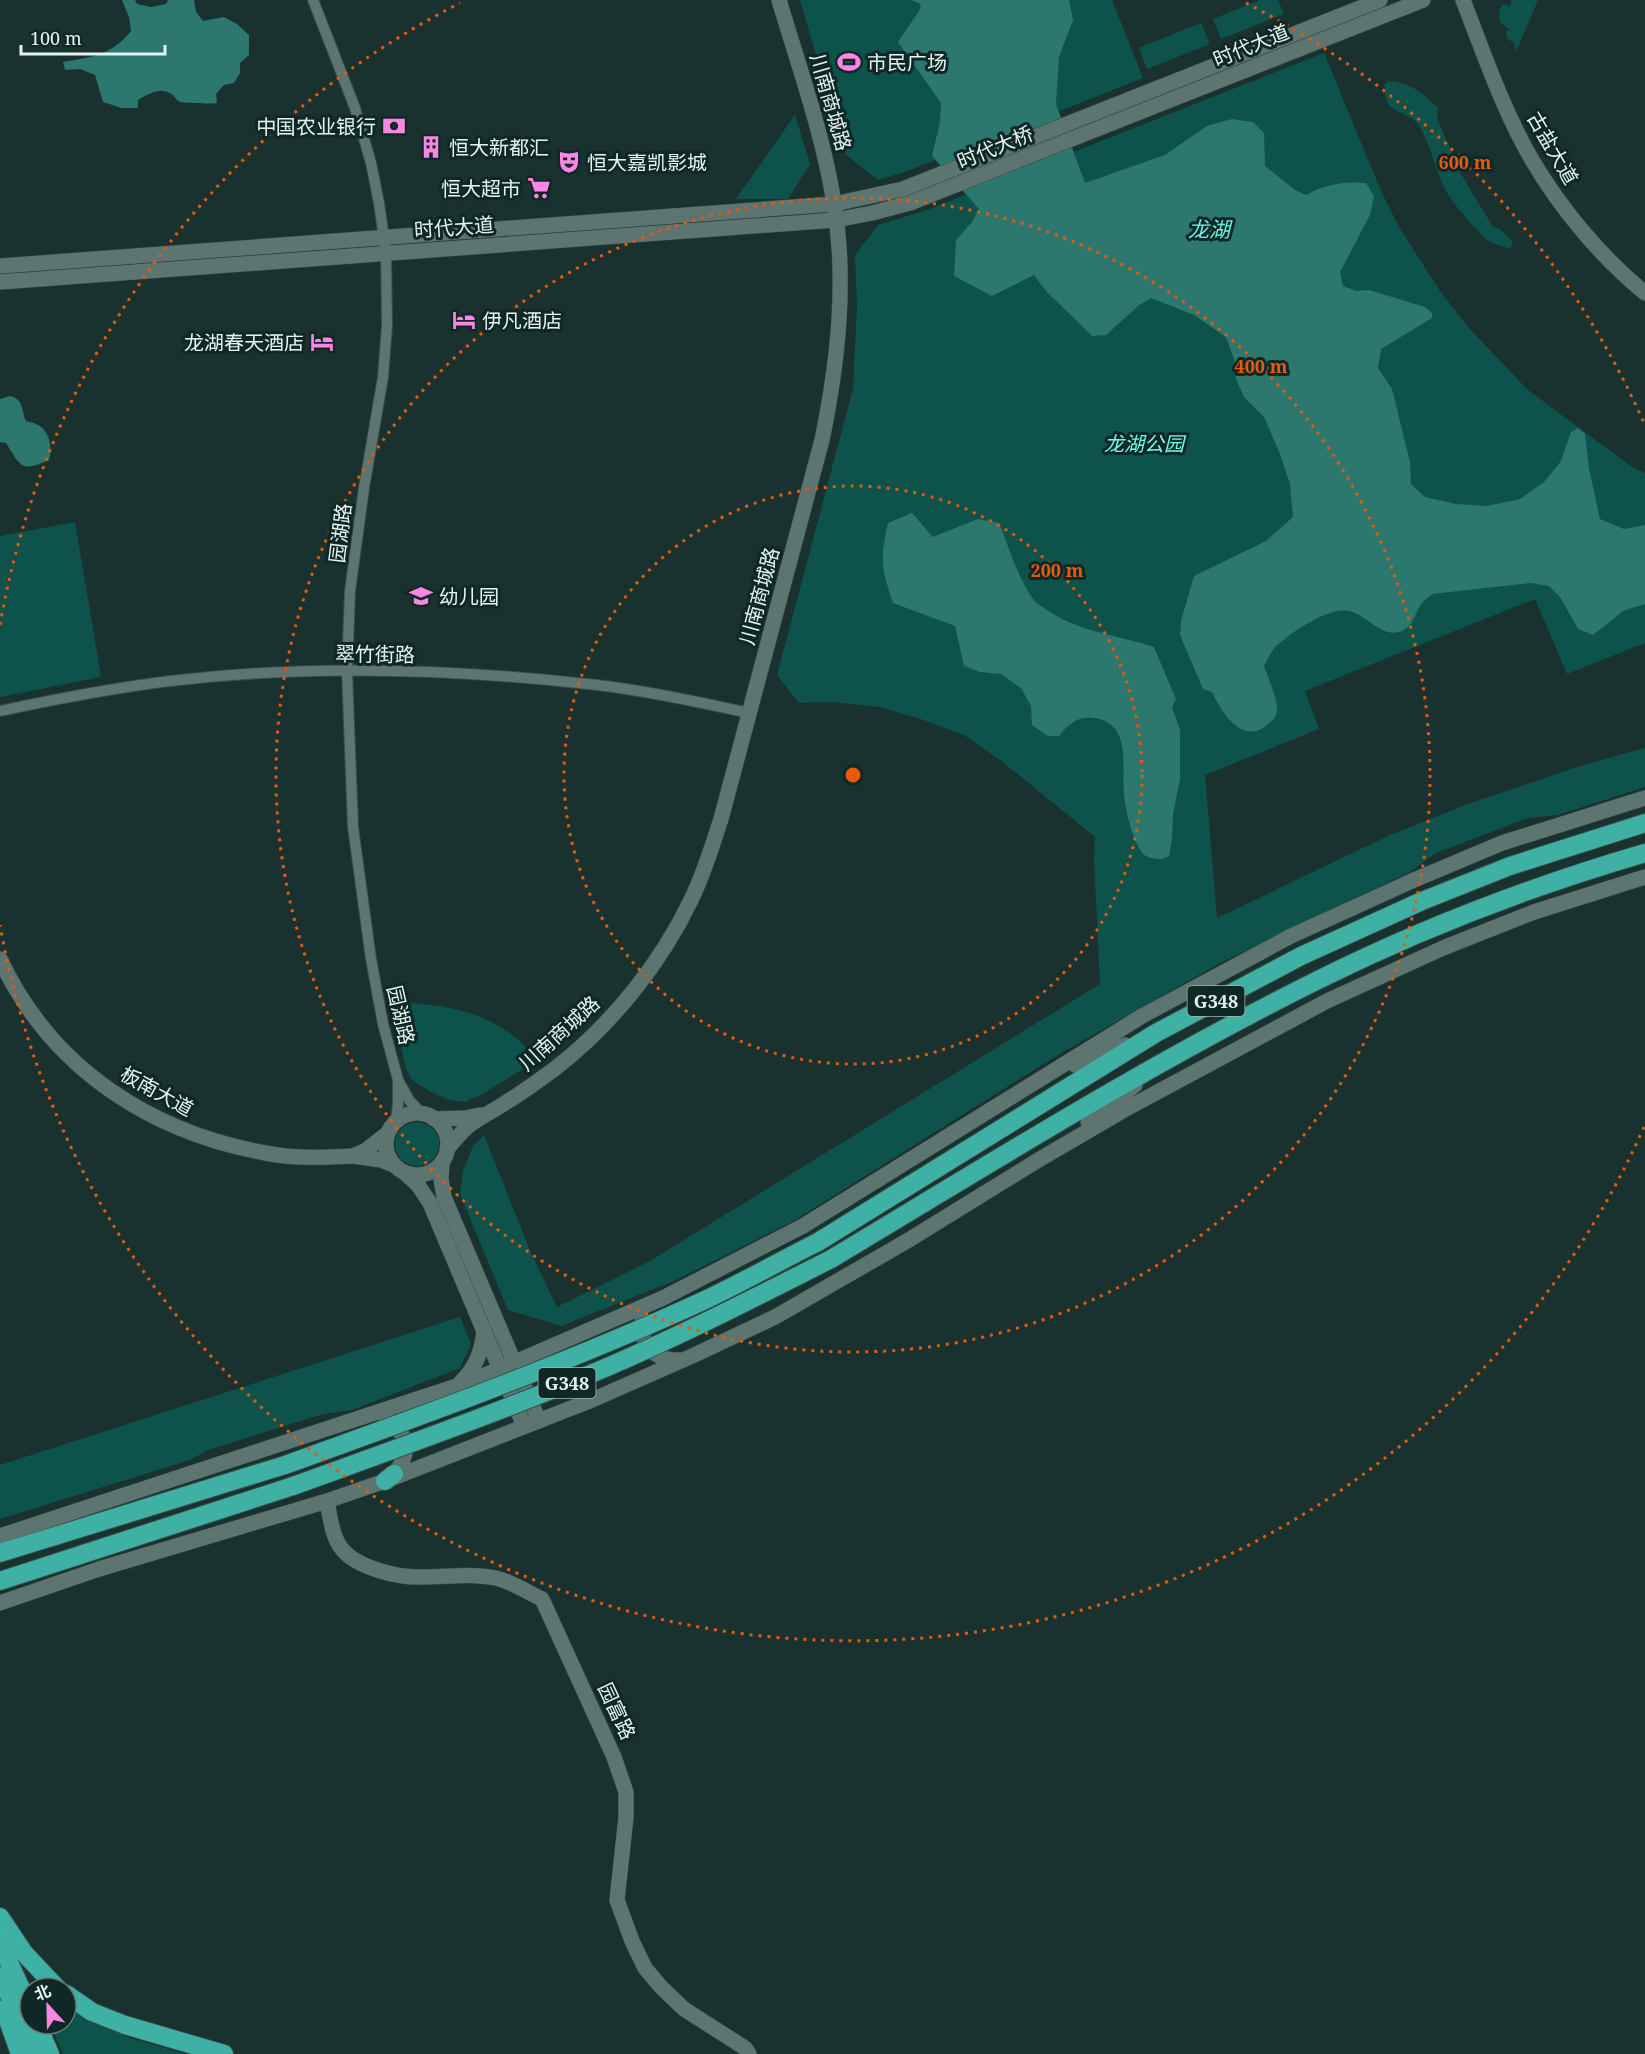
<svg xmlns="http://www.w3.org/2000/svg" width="1645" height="2054" viewBox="0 0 1645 2054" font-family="'Noto Serif','Noto Sans SC',serif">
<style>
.green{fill:#0d534c}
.water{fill:#2c776e}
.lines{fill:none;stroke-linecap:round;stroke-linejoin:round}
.street-casing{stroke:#394e4b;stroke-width:12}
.secondary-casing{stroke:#394e4b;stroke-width:16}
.highway-casing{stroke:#394e4b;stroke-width:20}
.street{stroke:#5c7571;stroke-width:10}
.secondary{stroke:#5c7571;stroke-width:15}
.highway{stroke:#3eb1a4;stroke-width:18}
.highway-bridge-casing{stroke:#394e4b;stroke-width:20;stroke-linecap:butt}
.highway-bridge{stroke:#3eb1a4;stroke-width:18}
.ring{fill:none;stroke:#e8590c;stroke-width:3;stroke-dasharray:3 6}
.labels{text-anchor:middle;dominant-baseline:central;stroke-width:6;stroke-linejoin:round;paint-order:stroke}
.shield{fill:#102825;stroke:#a5b6b3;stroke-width:1.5}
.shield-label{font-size:18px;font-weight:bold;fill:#e5f3f0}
.street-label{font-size:20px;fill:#e5f3f0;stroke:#102825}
.poi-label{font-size:20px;fill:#e5f3f0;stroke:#102825;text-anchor:start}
.park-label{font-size:20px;font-style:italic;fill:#70faea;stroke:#102825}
.water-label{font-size:21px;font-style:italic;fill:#68f3e3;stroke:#102825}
.centre{fill:#e8590c;stroke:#102825;stroke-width:3}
.ring-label{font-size:18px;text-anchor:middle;font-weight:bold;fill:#e8590c;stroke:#102825;stroke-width:6;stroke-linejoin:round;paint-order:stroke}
</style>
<rect width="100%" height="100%" fill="#1a322f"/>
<!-- green -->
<g class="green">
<polygon points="800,0 1112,0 1143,78 905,172 878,180 845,154"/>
<polygon points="1260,0 1278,0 1284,14 1221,39 1213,19"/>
<polygon points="1511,0 1538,0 1516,52 1514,42 1508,40 1506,31 1510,30 1500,22 1499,10 1504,4 1511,6"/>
<polygon points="1201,23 1210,44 1147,69 1139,48"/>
<polygon points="1324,53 1381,191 1399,227 1440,291 1468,327 1528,390 1632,467 1645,473 1645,643 1567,674 1535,599 1305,691 1319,729 1205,775 1217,918 1388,836 1468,804 1580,766 1645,748 1645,787 1558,815 1528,818 1436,853 1410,872 1220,963 1061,1053 795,1220 676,1280 561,1326 508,1310 460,1194 463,1171 473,1146 484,1135 531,1253 557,1307 650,1261 1100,984 1094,859 1095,837 1004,763 964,735 921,719 879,707 832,702 799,703 777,675 853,389 857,305 855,255 878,225 927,210"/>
<path d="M1389,81C1412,84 1422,92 1438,108L1437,118L1461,174L1493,227L1500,229L1512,241L1511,249C1504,246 1495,245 1489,241C1483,238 1453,203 1449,196C1436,175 1432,148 1420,127C1408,107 1382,118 1385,84Z"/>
<polygon points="795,115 810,164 788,199 736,199"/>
<polygon points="75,522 101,677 0,697 0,536"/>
<path d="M411,1003C463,1007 504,1018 537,1060L484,1093L465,1102L447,1099L429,1091L412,1080L406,1068L391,1004Z"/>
<circle cx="417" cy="1144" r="22"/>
<polygon points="460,1317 471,1344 460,1368 352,1410 323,1414 208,1450 190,1460 0,1519 0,1465"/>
<polygon points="66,2004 87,2018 130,2038 185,2054 63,2054 50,2024 66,2024"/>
</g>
<!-- water -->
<g class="water">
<path d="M122,0H135L137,4L151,7L166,4L168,0H194L196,12L203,21L224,17L237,24L249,35V55L240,63V73L234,83L224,85L216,94L217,103C214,104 183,103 180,102C177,101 175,97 173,95C161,86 150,93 138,100V108H122L103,102L95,75L80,69L65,70L63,62C92,57 112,55 131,31L129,17Z"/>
<path d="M911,0H1069L1073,20L1059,57L1056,104L1085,183L1165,155L1207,126L1232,119L1253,122L1264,133L1265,166L1295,190L1306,195C1326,184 1344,181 1366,183L1374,196L1370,215L1340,272L1343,286L1356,291L1369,290L1425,307L1432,313V318L1381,349L1378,368L1392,389L1410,462L1411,484L1425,497L1456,504L1487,506L1520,499L1544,482L1561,461L1571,432L1578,428L1585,434L1589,469L1600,519L1624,529L1645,525V604L1623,611L1593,635L1578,629L1560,597L1549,586L1531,583L1432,594C1429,597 1425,600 1422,603C1415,612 1414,624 1404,630C1383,641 1368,615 1349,611C1330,606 1290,633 1276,646C1271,651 1268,660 1264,666C1268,678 1278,699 1277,711C1276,718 1272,721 1266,726C1241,745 1221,711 1212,692L1203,689L1180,635L1181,621L1194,576L1266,541L1293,517L1290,484L1280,454L1264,417L1244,397L1236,379L1234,359L1226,337L1194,315L1151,298L1138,306L1106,335L1092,336L1046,291L1034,275L992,296L954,276L956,240L972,222L979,209L932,156L940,122L941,103L898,42L921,8L919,3Z"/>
<path d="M10,396C24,399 21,410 26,421C29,422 32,422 36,424C49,429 53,447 49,460C20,473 21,466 6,443L0,442V399Z"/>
<path d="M912,513L933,537L978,519L999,523C1009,547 1018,579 1034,600C1036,603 1041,606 1044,608C1079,633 1115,634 1154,647L1176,699L1172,707L1180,730V779L1173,814L1172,838L1169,856C1162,860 1158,859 1151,858C1141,856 1138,846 1134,837C1129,823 1125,808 1124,792C1122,773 1127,748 1117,732C1113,724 1103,719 1094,718C1079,715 1067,725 1059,736H1048L1032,725L1031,706L1021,688L1001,674L980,672L964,666L955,626L893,603C881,568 880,559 888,523Z"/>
</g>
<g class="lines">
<!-- street casing -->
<g class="street-casing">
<g id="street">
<polyline points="313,0 355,108 371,163 379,203 386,253 387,326 383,377 364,488 350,591 347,671 353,827 371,959 383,1024 398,1080"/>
<path d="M0,711C56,699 113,688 170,681C312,664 456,669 597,685C648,691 699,702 749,713"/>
<polyline points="396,1122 398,1104 398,1080 409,1100 422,1114"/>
</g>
</g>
<!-- secondary casing -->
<g class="secondary-casing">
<g id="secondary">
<path d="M1463,0C1484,54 1503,110 1532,160C1561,209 1601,257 1645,293"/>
<polyline points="0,266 834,204 903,189 1380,0"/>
<polyline points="0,282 836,220 872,213 910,203 1423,0"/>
<path d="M0,959C52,1070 153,1134 271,1154C298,1159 326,1157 353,1156"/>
<polyline points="1075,1065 1125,1045"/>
<circle cx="417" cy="1144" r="31"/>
<polyline points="434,1119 465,1118 480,1115"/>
<polyline points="1088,1122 1135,1085"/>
<polyline points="388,1133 365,1151 353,1156 381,1160 394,1165"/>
<path d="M447,1149C453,1142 459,1135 466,1128C479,1117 494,1111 508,1101C525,1091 541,1079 557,1067C612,1024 661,963 691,900C704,874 712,846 721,819L822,440C838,362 847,282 834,203C823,134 799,67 779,0"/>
<polyline points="442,1162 441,1179 444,1197 539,1421"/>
<polyline points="405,1173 418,1185 430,1203 524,1426"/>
<path d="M643,1319C638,1344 655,1361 680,1360"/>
<path d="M460,1383C476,1367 482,1352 484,1330"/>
<path d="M386,1420C409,1432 411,1455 394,1474"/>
<path d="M327,1501C330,1516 332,1537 342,1549C357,1568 399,1578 422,1577C447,1577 471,1573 496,1578C512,1582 527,1592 542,1599L614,1757L626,1792V1817L617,1900L632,1941L645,1968L661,1987L684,2009L745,2048L749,2054"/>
<polyline points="0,1536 469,1382 663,1298 803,1226 1142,1016 1291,936 1414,880 1502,843 1645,798"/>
<polyline points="0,1603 99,1569 327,1501 385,1481 592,1400 690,1357 775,1317 907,1241 1040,1159 1124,1110 1327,1001 1443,948 1534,912 1645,877"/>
</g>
</g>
<!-- highway casing -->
<g class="highway-casing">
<g id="highway">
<polyline points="818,1242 1156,1033 1301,956 1422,901 1510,866 1645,823"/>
<path d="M831,1259C991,1163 1149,1064 1316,981C1422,928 1532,886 1645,853"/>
<polyline points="385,1481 394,1474"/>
<polyline points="0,1553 285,1465"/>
<polyline points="0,1581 293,1486"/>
<polyline points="0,1917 24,1953 57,1988"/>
<polyline points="0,1943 30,2008"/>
<polyline points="0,1976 36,2054"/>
<polyline points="66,1994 92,2012 125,2025 224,2054"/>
<polyline points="4,2009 20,2054"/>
<polyline points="37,2024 50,2054"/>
</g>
</g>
<!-- street -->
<use href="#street" class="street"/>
<!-- secondary -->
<use href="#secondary" class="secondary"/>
<!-- highway -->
<use href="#highway" class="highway"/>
<!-- highway-bridge casing -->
<g class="highway-bridge-casing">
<g id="highway-bridge">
<path d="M285,1465C427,1414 568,1363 705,1300C743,1282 780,1261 818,1242"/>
<path d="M293,1486C398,1448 503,1411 605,1368C682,1335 756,1297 831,1259"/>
</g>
</g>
<!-- highway-bridge -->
<use href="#highway-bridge" class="highway-bridge"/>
</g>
<!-- distance rings -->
<g class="ring">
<circle cx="853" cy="775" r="289"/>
<circle cx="853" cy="775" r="577"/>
<path d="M1644 1127A866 866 0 0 1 0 925M0 625A866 866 0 0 1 460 3M1246 3A866 866 0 0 1 1644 423"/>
</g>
<!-- icons -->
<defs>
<g id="stadium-bare" transform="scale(1.8)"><path d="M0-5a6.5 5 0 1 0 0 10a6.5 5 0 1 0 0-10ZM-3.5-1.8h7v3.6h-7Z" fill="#fb86e4" stroke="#102825" stroke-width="2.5" paint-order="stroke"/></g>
<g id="bank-bare" transform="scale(1.8)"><path d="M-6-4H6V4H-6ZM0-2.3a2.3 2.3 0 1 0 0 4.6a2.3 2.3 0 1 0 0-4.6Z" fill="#fb86e4" stroke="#102825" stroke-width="2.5" paint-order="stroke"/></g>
<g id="building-bare" transform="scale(1.8)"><path d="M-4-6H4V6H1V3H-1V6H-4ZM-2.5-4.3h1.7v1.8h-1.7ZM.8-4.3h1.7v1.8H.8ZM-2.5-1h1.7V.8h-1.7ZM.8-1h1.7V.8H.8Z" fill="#fb86e4" stroke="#102825" stroke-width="2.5" paint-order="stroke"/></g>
<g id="theatre-bare" transform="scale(1.8)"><path d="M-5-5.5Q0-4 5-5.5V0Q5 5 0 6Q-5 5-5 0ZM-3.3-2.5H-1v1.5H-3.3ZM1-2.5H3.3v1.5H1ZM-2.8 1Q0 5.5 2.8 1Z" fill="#fb86e4" stroke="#102825" stroke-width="2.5" paint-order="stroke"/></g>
<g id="supermarket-bare" transform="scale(1.8)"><path d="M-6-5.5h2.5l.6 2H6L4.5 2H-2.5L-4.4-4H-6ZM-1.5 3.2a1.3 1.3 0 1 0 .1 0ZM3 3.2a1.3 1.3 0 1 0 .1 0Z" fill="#fb86e4" stroke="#102825" stroke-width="2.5" paint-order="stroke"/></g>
<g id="hotel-bare" transform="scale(1.8)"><path d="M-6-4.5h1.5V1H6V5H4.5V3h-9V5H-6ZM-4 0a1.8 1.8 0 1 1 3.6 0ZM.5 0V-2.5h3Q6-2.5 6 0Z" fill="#fb86e4" stroke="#102825" stroke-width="2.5" paint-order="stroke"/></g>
<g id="school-bare" transform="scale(1.8)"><path d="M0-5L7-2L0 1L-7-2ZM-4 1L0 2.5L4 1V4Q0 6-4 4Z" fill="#fb86e4" stroke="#102825" stroke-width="2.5" paint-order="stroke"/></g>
</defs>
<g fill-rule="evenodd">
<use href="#stadium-bare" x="849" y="62"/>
<use href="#bank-bare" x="394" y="126"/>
<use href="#building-bare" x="431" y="147"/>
<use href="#theatre-bare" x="569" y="162"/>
<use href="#supermarket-bare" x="539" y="188"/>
<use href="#hotel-bare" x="464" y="320"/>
<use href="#hotel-bare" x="322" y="342"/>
<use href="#school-bare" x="421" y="596"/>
</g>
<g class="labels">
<!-- shield labels -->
<g class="shield">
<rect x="1187.5" y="986" width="57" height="30" rx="4.5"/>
<rect x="538.5" y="1368" width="57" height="30" rx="4.5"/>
</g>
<g class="shield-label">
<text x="1216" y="1001">G348</text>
<text x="567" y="1383">G348</text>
</g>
<!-- street labels -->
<g class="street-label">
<text transform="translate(1251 45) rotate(-22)">时代大道</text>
<text transform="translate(831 102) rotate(74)">川南商城路</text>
<text transform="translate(995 147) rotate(-22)">时代大桥</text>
<text transform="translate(1553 148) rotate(60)">古盐大道</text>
<text transform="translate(454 227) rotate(-4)">时代大道</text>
<text transform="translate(340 533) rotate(-83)">园湖路</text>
<text transform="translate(759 596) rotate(-75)">川南商城路</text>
<text transform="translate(375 654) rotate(1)">翠竹街路</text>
<text transform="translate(401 1015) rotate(77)">园湖路</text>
<text transform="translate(559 1033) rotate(-42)">川南商城路</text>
<text transform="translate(157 1091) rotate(29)">板南大道</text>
<text transform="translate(617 1711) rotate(65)">园富路</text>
</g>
<!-- poi labels -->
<g class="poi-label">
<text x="867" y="62">市民广场</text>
<text x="376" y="126" text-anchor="end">中国农业银行</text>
<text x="449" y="147">恒大新都汇</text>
<text x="587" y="162">恒大嘉凯影城</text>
<text x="521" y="188" text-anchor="end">恒大超市</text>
<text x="482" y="320">伊凡酒店</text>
<text x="304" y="342" text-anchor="end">龙湖春天酒店</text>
<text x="439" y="596">幼儿园</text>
</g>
<!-- park labels -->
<g class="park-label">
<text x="1144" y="443">龙湖公园</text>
</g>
<!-- water labels -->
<g class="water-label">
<text x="1209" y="229">龙湖</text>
</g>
</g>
<circle cx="853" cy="775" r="9" class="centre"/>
<g class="ring-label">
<text x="1465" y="169">600 m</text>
<text x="1261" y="373">400 m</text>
<text x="1057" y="577">200 m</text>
</g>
<!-- north arrow -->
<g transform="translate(48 2006) rotate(338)"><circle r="28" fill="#102825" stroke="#657976" stroke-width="1.5"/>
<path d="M0-4.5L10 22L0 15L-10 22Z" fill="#fb86e4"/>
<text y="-9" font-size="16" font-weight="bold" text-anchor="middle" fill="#e5f3f0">北</text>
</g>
<!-- scale -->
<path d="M21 45v9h144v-9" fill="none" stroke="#e5f3f0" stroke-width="3"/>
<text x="30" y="45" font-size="18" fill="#e5f3f0" stroke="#102825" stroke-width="4.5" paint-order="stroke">100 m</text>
</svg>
